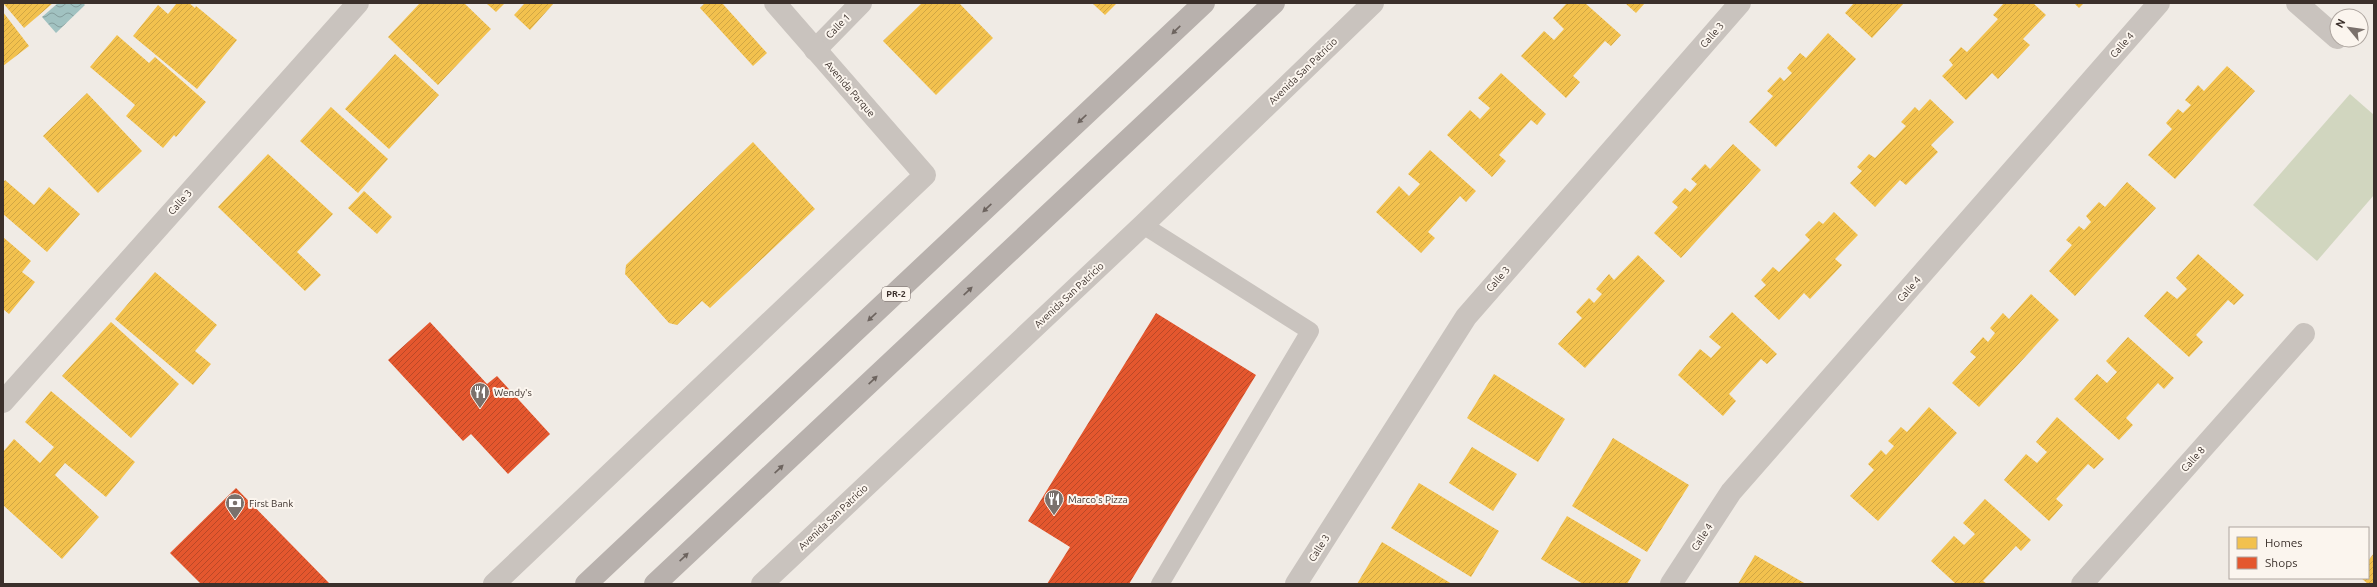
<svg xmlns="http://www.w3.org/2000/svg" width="2377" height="587" viewBox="0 0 2377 587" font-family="Ubuntu,sans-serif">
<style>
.garden{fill:#d1d6bf}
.water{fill:url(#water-waves)}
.homes{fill:url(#homes-hatch)}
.shops{fill:url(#shops-hatch)}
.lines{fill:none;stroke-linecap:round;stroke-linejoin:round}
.service{stroke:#c9c3be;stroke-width:18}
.minor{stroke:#c9c3be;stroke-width:22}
.primary{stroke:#b8b1ad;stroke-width:22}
.oneway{fill:#6d645f}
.labels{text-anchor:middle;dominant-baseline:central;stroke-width:4;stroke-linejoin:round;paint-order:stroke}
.shield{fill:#fbf5ee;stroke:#756b66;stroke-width:1}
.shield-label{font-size:9px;font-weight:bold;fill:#3b302b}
.street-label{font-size:10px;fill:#3b302b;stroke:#fbf5ee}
.poi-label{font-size:10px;fill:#3b302b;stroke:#fbf5ee;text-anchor:start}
</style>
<defs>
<pattern id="water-waves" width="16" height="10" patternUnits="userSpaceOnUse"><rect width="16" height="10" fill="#a1c2c1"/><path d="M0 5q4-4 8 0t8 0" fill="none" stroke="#849e9d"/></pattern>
<pattern id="homes-hatch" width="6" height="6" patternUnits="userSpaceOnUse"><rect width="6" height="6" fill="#f2c14e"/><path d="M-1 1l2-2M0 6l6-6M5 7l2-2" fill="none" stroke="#d0a644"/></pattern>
<pattern id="shops-hatch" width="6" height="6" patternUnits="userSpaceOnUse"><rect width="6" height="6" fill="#e4572e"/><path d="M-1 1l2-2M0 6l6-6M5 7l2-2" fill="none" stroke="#ba4827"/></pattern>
</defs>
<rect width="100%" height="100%" fill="#f0ebe5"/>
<!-- garden -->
<polygon class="garden" points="2350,94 2374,115 2374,195 2317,261 2253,205"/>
<!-- water -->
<polygon class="water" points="58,3 83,3 85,5 56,33 42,17"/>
<!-- homes -->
<g class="homes">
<polygon points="3,3 53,3 24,28"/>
<polygon points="177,3 189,3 195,8 196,6 237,40 197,89 133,36 158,5 168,14"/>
<polygon points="420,3 464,3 491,29 438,85 388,37"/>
<polygon points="486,3 505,3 496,12"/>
<polygon points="525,3 554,3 530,30 514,15"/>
<polygon points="705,3 722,3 767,53 753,66 700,8"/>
<polygon points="922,3 959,3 993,38 936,95 883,41"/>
<polygon points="1092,3 1117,3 1105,15"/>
<polygon points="1567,3 1585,3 1621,35 1611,46 1605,41 1573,76 1580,82 1566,98 1521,56 1544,31 1554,40 1564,29 1553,18"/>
<polygon points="1625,3 1645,3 1636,13"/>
<polygon points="1854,3 1904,3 1872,38 1845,13"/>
<polygon points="2004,3 2033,3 2046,15 2023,39 2030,45 1998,79 1992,73 1966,100 1942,76 1953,65 1949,60 1961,47 1967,52 1998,19 1993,15"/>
<polygon points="2074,3 2084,3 2079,8"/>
<polygon points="3,12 29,46 3,66"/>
<polygon points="1828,33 1856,59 1776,147 1749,122 1773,96 1767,91 1780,77 1784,81 1792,73 1787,68 1800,53 1806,58"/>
<polygon points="117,35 149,63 155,57 206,102 176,137 174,135 163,148 126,116 135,105 90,67"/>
<polygon points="395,54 439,95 389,149 345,109"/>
<polygon points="2227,66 2255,91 2175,179 2148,155 2172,129 2166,123 2178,109 2183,113 2191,105 2185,100 2198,85 2204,91"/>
<polygon points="1501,73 1546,114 1537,125 1531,120 1499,155 1506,161 1492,177 1447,135 1470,110 1480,119 1490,108 1478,98"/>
<polygon points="87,93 142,151 98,193 43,136"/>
<polygon points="1930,99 1954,122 1931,145 1938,152 1906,185 1900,180 1875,207 1850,183 1862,171 1857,167 1869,154 1875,158 1906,126 1901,122 1915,107 1919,111"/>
<polygon points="331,107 388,159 358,193 300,141"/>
<polygon points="753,142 815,209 710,308 702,301 677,325 669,323 625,274 626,265"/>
<polygon points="1733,144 1761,170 1681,258 1654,233 1678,207 1672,202 1685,188 1690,192 1697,184 1691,179 1705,164 1710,169"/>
<polygon points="1430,150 1476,191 1466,202 1460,196 1428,232 1435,238 1421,253 1376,212 1399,186 1409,196 1420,184 1408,174"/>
<polygon points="268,154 333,214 297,252 321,275 305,291 218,207"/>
<polygon points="5,180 34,205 49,187 80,214 47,252 3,214 3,183"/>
<polygon points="2127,182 2156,208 2075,296 2049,271 2072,245 2066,240 2079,226 2084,230 2091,222 2086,216 2099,202 2105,207"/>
<polygon points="364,191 392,217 377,234 348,208"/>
<polygon points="1834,212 1858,235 1835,259 1842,265 1810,299 1804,293 1779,320 1754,296 1766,285 1761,280 1773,267 1779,272 1810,240 1805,235 1819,221 1823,224"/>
<polygon points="3,237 31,261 22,272 35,282 9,314 3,309"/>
<polygon points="2198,254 2244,295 2234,305 2228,300 2196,335 2203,342 2189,357 2144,316 2167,291 2177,299 2187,289 2176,278"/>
<polygon points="1638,255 1665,281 1585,368 1558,344 1582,318 1576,312 1589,298 1594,303 1602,294 1596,289 1609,274 1614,280"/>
<polygon points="155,272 217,325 195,351 211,364 193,385 115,319"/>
<polygon points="2031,294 2059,320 1979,407 1952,383 1976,357 1970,352 1983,337 1988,342 1995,333 1990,328 2003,313 2009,319"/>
<polygon points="1732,312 1777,354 1767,364 1761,359 1729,394 1736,401 1723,416 1678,375 1700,349 1711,358 1721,347 1709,337"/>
<polygon points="111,322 179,384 131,438 62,376"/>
<polygon points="2128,337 2174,378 2164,389 2158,383 2126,418 2133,425 2119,440 2074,399 2097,374 2107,383 2117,372 2106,361"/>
<polygon points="1494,374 1565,419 1538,462 1467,418"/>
<polygon points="51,391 135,462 106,497 65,463 55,475 99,517 62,559 3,505 3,452 14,439 40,463 54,447 25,422"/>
<polygon points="1929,407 1957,433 1878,521 1850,496 1874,470 1868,464 1881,450 1886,455 1894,446 1888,441 1901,427 1907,432"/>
<polygon points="2057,417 2104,459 2094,469 2088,464 2056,499 2063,505 2049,521 2004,480 2026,454 2037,463 2047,452 2036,442"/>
<polygon points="1613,438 1689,485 1647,552 1572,506"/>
<polygon points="1472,447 1517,474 1493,511 1449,483"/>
<polygon points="1419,483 1499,531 1471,577 1391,528"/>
<polygon points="1985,499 2031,540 2021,551 2016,546 1983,581 1987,584 1956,584 1931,561 1954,536 1964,545 1975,534 1963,523"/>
<polygon points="1567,516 1641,560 1627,584 1583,584 1541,559"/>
<polygon points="1382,542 1452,584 1357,584"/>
<polygon points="2374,553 2374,584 2368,584 2361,578 2368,578 2368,561"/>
<polygon points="1755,555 1806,584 1738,584"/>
</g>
<!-- shops -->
<g class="shops">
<polygon points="1156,313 1256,375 1129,584 1047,584 1070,547 1028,521"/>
<polygon points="430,322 487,384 497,376 550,434 508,474 471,434 463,441 388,360"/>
<polygon points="236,488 330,584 201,584 170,553"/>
</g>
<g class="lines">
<!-- service -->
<polyline class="service" points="1143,225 1310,331 1160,584"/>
<!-- minor -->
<g class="minor">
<polyline points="2297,3 2337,38"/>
<polyline points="815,50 861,3"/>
<polyline points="3,402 358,3"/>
<polyline points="494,584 925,175 775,3"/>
<polyline points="762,584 1143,225 1373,3"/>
<polyline points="1296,584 1466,317 1740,3"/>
<polyline points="1671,584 1731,492 2159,3"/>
<polyline points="2082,584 2304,334"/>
</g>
<!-- primary -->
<g class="primary">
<polyline points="586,584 1204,3"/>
<polyline points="655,584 1274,3"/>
</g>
</g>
<!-- one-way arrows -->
<defs><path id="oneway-solid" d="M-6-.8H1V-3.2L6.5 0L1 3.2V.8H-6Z"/></defs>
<g class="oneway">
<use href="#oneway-solid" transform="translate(1176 30) rotate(136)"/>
<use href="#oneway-solid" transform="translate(1082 119) rotate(137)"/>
<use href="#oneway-solid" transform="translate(987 208) rotate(137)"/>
<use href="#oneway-solid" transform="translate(968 291) rotate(-43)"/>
<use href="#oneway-solid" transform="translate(872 317) rotate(137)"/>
<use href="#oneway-solid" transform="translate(873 380) rotate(-43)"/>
<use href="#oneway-solid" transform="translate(779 469) rotate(-43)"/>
<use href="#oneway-solid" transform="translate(684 557) rotate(-43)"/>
</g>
<!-- icons -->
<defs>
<g id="restaurant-pin" transform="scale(1)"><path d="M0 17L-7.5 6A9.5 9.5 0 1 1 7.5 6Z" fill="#7a716c" stroke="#fbf5ee"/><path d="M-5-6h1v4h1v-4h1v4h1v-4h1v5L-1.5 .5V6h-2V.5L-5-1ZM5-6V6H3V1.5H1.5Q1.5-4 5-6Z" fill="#fff"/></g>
<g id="bank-pin" transform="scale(1)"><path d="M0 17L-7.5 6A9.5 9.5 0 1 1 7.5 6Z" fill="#7a716c" stroke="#fbf5ee"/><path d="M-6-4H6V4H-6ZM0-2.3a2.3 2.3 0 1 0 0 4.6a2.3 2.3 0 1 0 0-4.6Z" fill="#fff"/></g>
</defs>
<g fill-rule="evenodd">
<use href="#restaurant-pin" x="480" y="392"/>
<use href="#restaurant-pin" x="1054" y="499"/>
<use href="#bank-pin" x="235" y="503"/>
</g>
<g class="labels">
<!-- shield labels -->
<rect class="shield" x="882" y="287" width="28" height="14" rx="3"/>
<g class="shield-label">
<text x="896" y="294">PR-2</text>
</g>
<!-- street labels -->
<g class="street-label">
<text transform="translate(838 26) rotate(-46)">Calle 1</text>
<text transform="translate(1712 35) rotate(-49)">Calle 3</text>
<text transform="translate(2122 45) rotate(-49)">Calle 4</text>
<text transform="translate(1303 71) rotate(-44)">Avenida San Patricio</text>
<text transform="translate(850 89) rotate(49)">Avenida Parque</text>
<text transform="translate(180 202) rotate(-48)">Calle 3</text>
<text transform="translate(1498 279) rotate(-49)">Calle 3</text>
<text transform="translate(1909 289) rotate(-49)">Calle 4</text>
<text transform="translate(1069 295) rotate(-43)">Avenida San Patricio</text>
<text transform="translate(2193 459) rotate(-48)">Calle 8</text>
<text transform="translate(833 517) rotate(-43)">Avenida San Patricio</text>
<text transform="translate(1702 537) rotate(-57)">Calle 4</text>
<text transform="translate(1319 548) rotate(-58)">Calle 3</text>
</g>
<!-- poi labels -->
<g class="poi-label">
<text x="494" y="392">Wendy's</text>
<text x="1068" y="499">Marco's Pizza</text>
<text x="249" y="503">First Bank</text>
</g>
</g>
<!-- border -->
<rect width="2377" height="587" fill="none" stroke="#3b302b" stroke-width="8"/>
<!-- legend -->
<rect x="2229" y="527" width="140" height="52" fill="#fbf5ee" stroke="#aea6a0"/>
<rect x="2237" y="537" width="20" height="12" fill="#f2c14e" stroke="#aea6a0"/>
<text x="2265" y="547" font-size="12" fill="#3b302b">Homes</text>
<rect x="2237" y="557" width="20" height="12" fill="#e4572e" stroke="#aea6a0"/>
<text x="2265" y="567" font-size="12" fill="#3b302b">Shops</text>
<!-- north arrow -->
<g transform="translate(2349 28) rotate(299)"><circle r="19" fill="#fbf5ee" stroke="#aea6a0"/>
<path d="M0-3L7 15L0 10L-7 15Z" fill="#7a716c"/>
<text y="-6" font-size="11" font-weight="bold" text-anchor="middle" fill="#3b302b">N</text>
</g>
</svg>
